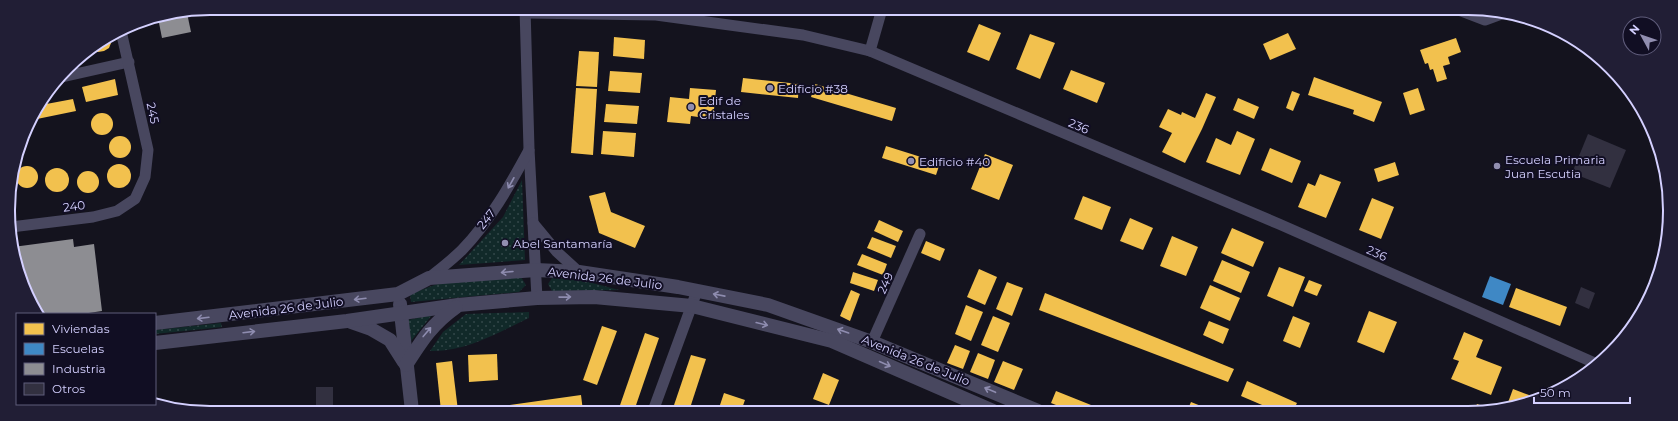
<svg xmlns="http://www.w3.org/2000/svg" width="1678" height="421" viewBox="0 0 1678 421" font-family="Montserrat,sans-serif">
<style>
.green{fill:url(#green-dots)}
.homes{fill:#f2c14e}
.schools{fill:#3f88c5}
.industry{fill:#8d8d92}
.building{fill:#323040}
.lines{fill:none;stroke-linecap:round;stroke-linejoin:round}
.minor{stroke:#48475f;stroke-width:11}
.tertiary{stroke:#48475f;stroke-width:14}
.oneway{stroke:#8e8caf}
.poi-dot{fill:#918eb0;stroke:#110e23;stroke-width:1.5}
.labels{text-anchor:middle;dominant-baseline:central;stroke-width:4;stroke-linejoin:round;paint-order:stroke}
.poi-label{font-size:12px;fill:#d4d0ff;stroke:#110e23;text-anchor:start}
.street-label{font-size:12px;fill:#d4d0ff;stroke:#110e23}
.rim{fill:none;stroke:#d4d0ff;stroke-width:2}
</style>
<defs>
<pattern id="green-dots" width="8" height="8" patternUnits="userSpaceOnUse"><rect width="8" height="8" fill="#112929"/><path d="M2 2h.1M6 6h.1" fill="none" stroke="#334749" stroke-width="1.8" stroke-linecap="round"/></pattern>
</defs>
<rect width="100%" height="100%" fill="#14131e"/>
<!-- green -->
<g class="green">
<polygon points="522,180 525,260 459,265 503,217"/>
<polygon points="521,277 526,285 519,292 411,302 410,294 440,283"/>
<polygon points="552,278 585,281 619,290 552,291 548,284"/>
<path d="M529,312V318C497,333 466,352 430,351L443,332L466,314Z"/>
<polygon points="432,315 411,341 408,320"/>
<polygon points="221,323 222,327 155,334 155,330"/>
</g>
<!-- homes -->
<g class="homes">
<polygon points="979,24 1001,33 989,61 967,52"/>
<polygon points="1288,33 1296,49 1270,60 1263,44"/>
<polygon points="1030,34 1055,43 1040,79 1016,69"/>
<polygon points="111,37 111,43 109,48 104,51 98,52 92,49"/>
<polygon points="614,37 645,40 644,59 613,56"/>
<polygon points="1456,38 1461,52 1448,57 1450,64 1443,66 1447,79 1437,82 1433,69 1430,70 1428,63 1425,64 1420,50"/>
<polygon points="579,51 599,52 597,87 576,86"/>
<polygon points="1071,70 1105,83 1097,103 1063,89"/>
<polygon points="610,71 642,73 640,93 608,91"/>
<polygon points="1314,77 1382,102 1374,122 1353,114 1354,110 1308,95"/>
<polygon points="743,78 799,84 798,98 741,92"/>
<polygon points="115,79 118,95 86,102 82,87"/>
<polygon points="815,84 896,108 892,121 811,97"/>
<polygon points="576,88 597,89 593,155 571,153"/>
<polygon points="690,88 716,90 713,119 691,116 690,124 667,122 670,97 689,99"/>
<polygon points="1418,88 1425,110 1410,115 1403,93"/>
<polygon points="1292,91 1300,94 1293,111 1286,108"/>
<polygon points="1206,93 1216,97 1202,129 1185,163 1162,152 1172,133 1159,127 1168,109 1181,115 1182,112 1195,118"/>
<polygon points="1238,98 1259,107 1254,119 1233,110"/>
<polygon points="73,99 76,111 37,119 35,113 41,105"/>
<polygon points="606,104 639,106 637,124 604,122"/>
<circle cx="102" cy="124" r="11"/>
<polygon points="603,131 636,133 634,157 601,154"/>
<polygon points="1237,131 1255,139 1240,175 1206,162 1216,138 1231,145"/>
<circle cx="120" cy="147" r="11"/>
<polygon points="886,146 940,163 936,175 882,158"/>
<polygon points="1270,148 1301,161 1292,183 1261,170"/>
<polygon points="985,154 1013,165 999,200 971,189"/>
<polygon points="1395,162 1399,175 1378,182 1374,169"/>
<circle cx="119" cy="176" r="12"/>
<circle cx="27" cy="177" r="11"/>
<circle cx="57" cy="180" r="12"/>
<circle cx="88" cy="182" r="11"/>
<polygon points="1320,174 1341,182 1326,218 1298,207 1308,183 1315,186"/>
<polygon points="605,192 611,212 645,226 635,248 599,233 589,196"/>
<polygon points="1083,196 1111,207 1102,230 1074,219"/>
<polygon points="1372,198 1394,207 1381,239 1359,230"/>
<polygon points="1130,218 1153,228 1143,250 1120,241"/>
<polygon points="879,220 903,231 898,242 874,231"/>
<polygon points="1232,228 1264,242 1253,267 1221,253"/>
<polygon points="1172,236 1198,247 1186,276 1160,266"/>
<polygon points="872,237 896,246 891,258 867,248"/>
<polygon points="926,241 945,249 940,261 921,253"/>
<polygon points="862,254 887,264 883,275 857,265"/>
<polygon points="1222,260 1250,272 1241,293 1213,281"/>
<polygon points="1279,267 1305,277 1293,307 1267,296"/>
<polygon points="979,269 997,277 985,305 967,297"/>
<polygon points="853,272 878,280 874,291 850,283"/>
<polygon points="1309,280 1322,285 1317,296 1304,291"/>
<polygon points="1007,282 1023,288 1012,316 996,309"/>
<polygon points="1210,285 1240,298 1230,321 1200,308"/>
<polygon points="1516,288 1567,307 1560,326 1509,307"/>
<polygon points="851,290 860,294 850,321 840,316"/>
<polygon points="1045,293 1234,369 1228,382 1039,310"/>
<polygon points="966,305 983,312 971,341 955,334"/>
<polygon points="1369,311 1397,322 1384,353 1357,342"/>
<polygon points="993,316 1010,323 998,352 981,345"/>
<polygon points="1293,316 1310,323 1300,348 1283,341"/>
<polygon points="1209,321 1229,329 1223,344 1203,335"/>
<polygon points="602,326 617,331 597,385 583,380"/>
<polygon points="1464,332 1483,340 1476,357 1502,367 1491,395 1451,379 1459,361 1453,359"/>
<polygon points="645,333 659,338 634,411 618,411"/>
<polygon points="955,345 970,351 963,369 947,363"/>
<polygon points="978,353 995,360 988,379 970,372"/>
<polygon points="497,354 498,380 469,382 468,355"/>
<polygon points="691,355 706,359 689,411 672,411"/>
<polygon points="452,361 458,411 441,411 436,363"/>
<polygon points="1003,361 1023,369 1014,390 994,382"/>
<polygon points="823,373 839,380 829,405 813,399"/>
<polygon points="1247,381 1297,403 1293,411 1276,411 1241,396"/>
<polygon points="1513,389 1529,395 1527,401 1506,408"/>
<polygon points="1056,391 1106,411 1071,411 1051,403"/>
<polygon points="724,393 745,400 741,411 718,411"/>
<polygon points="581,395 583,411 483,411 482,409"/>
<polygon points="1191,402 1206,408 1205,411 1187,411"/>
<polygon points="1477,404 1491,409 1490,411 1474,411"/>
<polygon points="1151,407 1161,411 1150,411"/>
</g>
<!-- schools -->
<polygon class="schools" points="1490,276 1511,284 1503,305 1482,297"/>
<!-- industry -->
<g class="industry">
<polygon points="187,13 191,32 162,38 158,18"/>
<polygon points="73,239 74,247 94,244 102,311 82,314 40,314 15,263 13,247"/>
</g>
<!-- building -->
<g class="building">
<polygon points="1588,134 1626,150 1610,188 1572,173"/>
<polygon points="1581,287 1595,293 1589,309 1575,303"/>
<rect x="316" y="387" width="17" height="24"/>
</g>
<g class="lines">
<!-- minor -->
<g class="minor">
<polyline points="525,8 529,149 537,298"/>
<polyline points="1459,10 1485,20 1504,13"/>
<polyline points="526,13 656,15 803,35 870,51 1279,224 1597,364"/>
<polyline points="870,51 882,9"/>
<polyline points="62,77 129,62"/>
<polyline points="533,223 557,252 579,272"/>
<polyline points="11,227 93,217 117,211 135,199 145,177 148,150 121,31"/>
<path d="M429,278C440,269 452,260 462,250C490,221 510,185 529,150"/>
<polyline points="872,342 920,234"/>
<polyline points="653,411 697,291"/>
</g>
<!-- tertiary -->
<g class="tertiary">
<polyline points="400,304 412,411"/>
<polyline points="351,322 371,329 390,340 404,362"/>
<polyline points="155,323 398,294 429,278 536,270 579,272 678,287 768,305 872,342 1038,411"/>
<polyline points="155,343 347,321 458,305 537,298 594,297 692,306 832,341 993,411"/>
<path d="M406,365C422,340 432,324 456,307"/>
</g>
</g>
<!-- one-way arrows -->
<defs><path id="oneway-shaft" d="M-6 0H5M1.5-3L5.5 0L1.5 3" fill="none" stroke-width="1.6" stroke-linecap="round" stroke-linejoin="round"/></defs>
<g class="oneway">
<use href="#oneway-shaft" transform="translate(511 183) rotate(119)"/>
<use href="#oneway-shaft" transform="translate(507 272) rotate(175)"/>
<use href="#oneway-shaft" transform="translate(719 295) rotate(-169)"/>
<use href="#oneway-shaft" transform="translate(565 297) rotate(-1)"/>
<use href="#oneway-shaft" transform="translate(360 299) rotate(173)"/>
<use href="#oneway-shaft" transform="translate(203 318) rotate(173)"/>
<use href="#oneway-shaft" transform="translate(762 324) rotate(14)"/>
<use href="#oneway-shaft" transform="translate(843 331) rotate(-161)"/>
<use href="#oneway-shaft" transform="translate(249 332) rotate(-7)"/>
<use href="#oneway-shaft" transform="translate(427 332) rotate(-50)"/>
<use href="#oneway-shaft" transform="translate(885 364) rotate(24)"/>
<use href="#oneway-shaft" transform="translate(990 390) rotate(-157)"/>
</g>
<!-- markers -->
<g class="poi-dot">
<circle cx="770" cy="88" r="4"/>
<circle cx="691" cy="107" r="4"/>
<circle cx="911" cy="161" r="4"/>
<circle cx="1497" cy="166" r="4"/>
<circle cx="505" cy="243" r="4"/>
</g>
<g class="labels">
<!-- poi labels -->
<g class="poi-label">
<text x="778" y="88">Edificio #38</text>
<text x="699" y="100">Edif de<tspan x="699" dy="14">Cristales</tspan></text>
<text x="1505" y="159">Escuela Primaria<tspan x="1505" dy="14">Juan Escutia</tspan></text>
<text x="919" y="161">Edificio #40</text>
<text x="513" y="243">Abel Santamaría</text>
</g>
<!-- street labels -->
<g class="street-label">
<text transform="translate(153 113) rotate(78)">245</text>
<text transform="translate(1079 126) rotate(23)">236</text>
<text transform="translate(74 206) rotate(-7)">240</text>
<text transform="translate(486 219) rotate(-52)">247</text>
<text transform="translate(1377 253) rotate(24)">236</text>
<text transform="translate(605 278) rotate(7)">Avenida 26 de Julio</text>
<text transform="translate(885 283) rotate(-66)">249</text>
<text transform="translate(286 308) rotate(-7)">Avenida 26 de Julio</text>
<text transform="translate(916 360) rotate(22)">Avenida 26 de Julio</text>
</g>
</g>
<!-- crop -->
<path d="M0 0H1678V421H0ZM210 15H1468A195 195 0 0 1 1663 210V211A195 195 0 0 1 1468 406H210A195 195 0 0 1 15 211V210A195 195 0 0 1 210 15Z" fill="#211e35" fill-rule="evenodd"/>
<path class="rim" d="M210 15H1468A195 195 0 0 1 1663 210V211A195 195 0 0 1 1468 406H210A195 195 0 0 1 15 211V210A195 195 0 0 1 210 15Z"/>
<!-- legend -->
<rect x="16" y="313" width="140" height="92" fill="#110e23" stroke="#5f5c7b"/>
<rect x="24" y="323" width="20" height="12" fill="#f2c14e" stroke="#5f5c7b"/>
<text x="52" y="333" font-size="12" fill="#d4d0ff">Viviendas</text>
<rect x="24" y="343" width="20" height="12" fill="#3f88c5" stroke="#5f5c7b"/>
<text x="52" y="353" font-size="12" fill="#d4d0ff">Escuelas</text>
<rect x="24" y="363" width="20" height="12" fill="#8d8d92" stroke="#5f5c7b"/>
<text x="52" y="373" font-size="12" fill="#d4d0ff">Industria</text>
<rect x="24" y="383" width="20" height="12" fill="#323040" stroke="#5f5c7b"/>
<text x="52" y="393" font-size="12" fill="#d4d0ff">Otros</text>
<!-- north arrow -->
<g transform="translate(1642 36) rotate(310)"><circle r="19" fill="#110e23" stroke="#5f5c7b"/>
<path d="M0-3L7 15L0 10L-7 15Z" fill="#918eb0"/>
<text y="-6" font-size="11" font-weight="bold" text-anchor="middle" fill="#d4d0ff">N</text>
</g>
<!-- scale -->
<path d="M1534 397v6h96v-6" fill="none" stroke="#d4d0ff" stroke-width="2"/>
<text x="1540" y="397" font-size="12" fill="#d4d0ff" stroke="#110e23" stroke-width="3" paint-order="stroke">50 m</text>
</svg>
